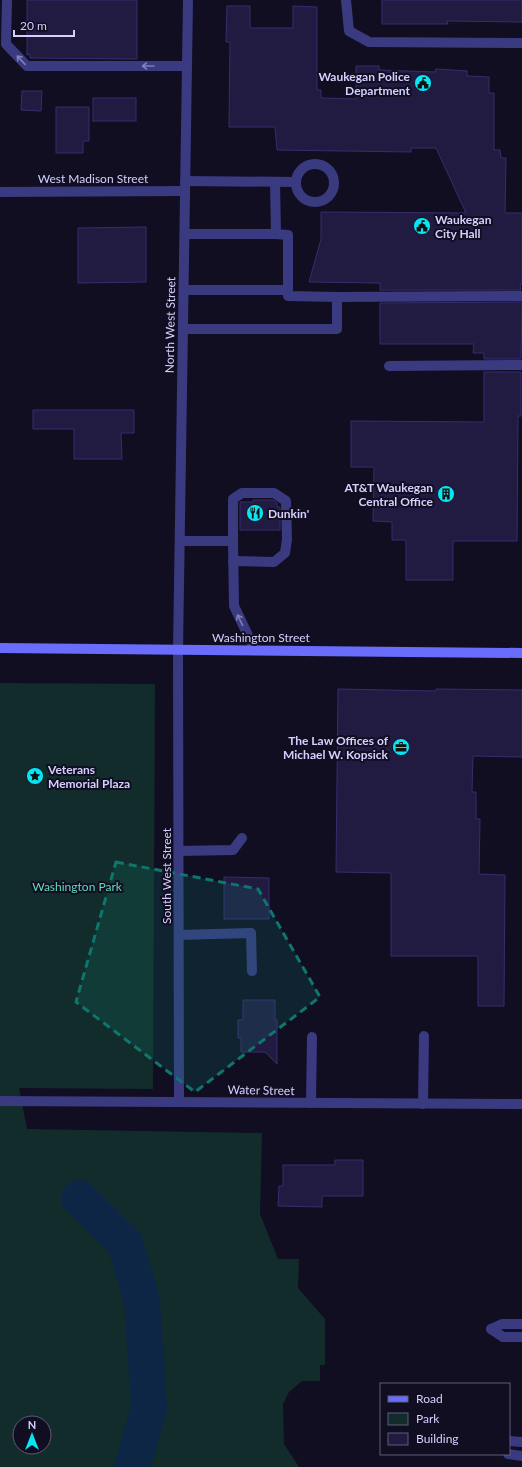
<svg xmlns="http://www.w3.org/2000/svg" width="522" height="1467" viewBox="0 0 522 1467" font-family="Lato,sans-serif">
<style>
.green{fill:#112c2a;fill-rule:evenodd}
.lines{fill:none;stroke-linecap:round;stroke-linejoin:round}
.river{stroke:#0e2646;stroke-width:36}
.building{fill:#211b42;stroke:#372d6e}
.service{stroke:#3a3a80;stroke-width:10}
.minor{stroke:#3a3a80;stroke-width:10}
.secondary{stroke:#6a6cfb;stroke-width:10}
.oneway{stroke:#7f7eb9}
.marked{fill:#0f766e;fill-opacity:0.2;stroke:#0f766e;stroke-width:3;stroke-dasharray:8 5;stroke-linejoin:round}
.labels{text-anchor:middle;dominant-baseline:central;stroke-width:4;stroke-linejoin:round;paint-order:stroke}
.poi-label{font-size:12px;font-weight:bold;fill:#d4d0fe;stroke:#110e22;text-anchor:end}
.street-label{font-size:12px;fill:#d4d0fe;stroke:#110e22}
.park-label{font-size:12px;fill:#5edcb7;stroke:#110e22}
</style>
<rect width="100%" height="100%" fill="#110e22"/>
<!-- green -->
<path class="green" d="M0,683L155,684L153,1089L19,1088L27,1129L262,1133L260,1214L278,1259H299L298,1288L325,1319V1365H320V1381H302L289,1392L283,1404L284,1444L299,1467H0ZM20,1423H44V1447H20Z"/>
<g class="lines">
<!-- river -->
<polyline class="river" points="79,1198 125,1243 142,1300 149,1408 132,1467"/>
</g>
<!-- building -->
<g class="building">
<polygon points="27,0 137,0 137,59 30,58 30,54 27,55"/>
<polygon points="382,0 522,0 522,22 447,21 448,24 382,24"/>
<polygon points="227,6 250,6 250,28 293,28 293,6 317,7 317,90 321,90 321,98 356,99 356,66 379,66 379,70 435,72 436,69 467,71 467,76 489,77 489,93 494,93 494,150 500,150 501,158 506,158 505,213 522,213 522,284 520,284 521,290 380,290 380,283 309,282 321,239 321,212 466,213 436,148 411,148 411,152 277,150 275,127 229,127 230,42 226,42"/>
<polygon points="22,91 42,91 41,111 21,110"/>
<rect x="93" y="98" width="43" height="23"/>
<polygon points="56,107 89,107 89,141 83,141 83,153 56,153"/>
<polygon points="146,227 146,282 78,283 78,228"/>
<polygon points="522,302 521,359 484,359 484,353 473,353 474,344 380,344 380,303"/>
<polygon points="484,372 521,372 521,416 518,416 517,541 453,541 453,580 406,580 406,540 392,540 392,522 373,521 374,467 351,467 351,421 484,422"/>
<polygon points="33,410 134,410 134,433 121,433 122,459 74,459 74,429 33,429"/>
<polygon points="253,500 273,500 277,503 277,507 280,507 280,530 240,530 240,502 253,502"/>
<polygon points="338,689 436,691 436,689 522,690 522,757 473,756 472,792 476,792 476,819 480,819 479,874 505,875 504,1006 478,1006 478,956 391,956 391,873 336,872"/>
<polygon points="224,877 269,878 269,919 224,919"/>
<polygon points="243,1000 275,1000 275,1020 277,1020 277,1064 265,1052 241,1052 241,1038 238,1038 238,1020 243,1020"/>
<polygon points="335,1160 363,1160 363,1196 322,1196 322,1207 278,1206 279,1186 283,1186 283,1165 335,1165"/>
</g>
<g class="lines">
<!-- service -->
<g class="service">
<polyline points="7,0 6,44 27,66 187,66"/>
<polyline points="346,0 349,31 369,42 522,43"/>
<circle cx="315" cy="183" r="19"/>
<polyline points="185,181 296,182"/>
<polyline points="185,234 276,234"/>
<polyline points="184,290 288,290 288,235 276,234 275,182"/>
<polyline points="337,297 522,296"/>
<polyline points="183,329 337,329 337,297 288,296 288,290"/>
<polyline points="389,366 522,365"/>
<polyline points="180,541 233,541 234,606 255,650"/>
<polyline points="233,541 233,499 242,493 274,493 286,501 287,539 285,553 274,562 233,561"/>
<polyline points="179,851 233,850 242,838"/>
<polyline points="179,935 251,933 252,971"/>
<polyline points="311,1103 312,1037"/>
<polyline points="423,1104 424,1036"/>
<polyline points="491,1329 503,1337 522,1337"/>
<polyline points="491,1329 502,1324 522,1324"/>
<polyline points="509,1441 522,1442"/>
<polyline points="508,1454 522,1456"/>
</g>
<!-- minor -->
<g class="minor">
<polyline points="0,192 185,191"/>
<polyline points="0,1101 522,1104"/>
<polyline points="179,1102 178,650 188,0"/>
</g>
<!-- secondary -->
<polyline class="secondary" points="0,648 522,653"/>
</g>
<!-- one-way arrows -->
<defs><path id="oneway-shaft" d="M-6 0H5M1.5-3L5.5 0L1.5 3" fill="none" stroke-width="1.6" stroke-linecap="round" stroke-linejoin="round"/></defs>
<g class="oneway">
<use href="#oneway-shaft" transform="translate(21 60) rotate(-133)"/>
<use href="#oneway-shaft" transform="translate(148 66) rotate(180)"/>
<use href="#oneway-shaft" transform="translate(240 620) rotate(-116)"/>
</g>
<!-- marked area -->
<path class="marked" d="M116,862L258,889L320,997L195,1092L76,1002Z"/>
<!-- icons -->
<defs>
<g id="civic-disc" transform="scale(0.9)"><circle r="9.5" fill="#06e6f4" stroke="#110e22"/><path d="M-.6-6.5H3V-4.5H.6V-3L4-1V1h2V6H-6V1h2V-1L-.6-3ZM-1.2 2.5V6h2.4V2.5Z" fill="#111"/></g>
<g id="building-disc" transform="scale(0.9)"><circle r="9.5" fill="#06e6f4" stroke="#110e22"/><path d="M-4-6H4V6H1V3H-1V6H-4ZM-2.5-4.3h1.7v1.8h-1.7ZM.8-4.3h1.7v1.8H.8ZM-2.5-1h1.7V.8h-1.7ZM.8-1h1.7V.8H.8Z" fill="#111"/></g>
<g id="restaurant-disc" transform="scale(0.9)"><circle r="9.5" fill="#06e6f4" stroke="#110e22"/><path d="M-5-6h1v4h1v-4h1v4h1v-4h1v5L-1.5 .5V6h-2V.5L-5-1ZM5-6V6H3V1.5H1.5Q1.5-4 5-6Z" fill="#111"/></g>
<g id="office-disc" transform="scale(0.9)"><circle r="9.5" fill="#06e6f4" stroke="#110e22"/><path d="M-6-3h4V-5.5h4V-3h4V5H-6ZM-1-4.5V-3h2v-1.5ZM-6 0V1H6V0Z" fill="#111"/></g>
<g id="sight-disc" transform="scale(0.9)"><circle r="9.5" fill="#06e6f4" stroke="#110e22"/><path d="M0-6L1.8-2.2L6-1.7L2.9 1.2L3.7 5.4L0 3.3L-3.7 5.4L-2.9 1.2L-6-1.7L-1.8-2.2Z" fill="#111"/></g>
</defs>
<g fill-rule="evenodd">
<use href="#civic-disc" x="423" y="83"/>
<use href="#civic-disc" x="422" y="226"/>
<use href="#building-disc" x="446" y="494"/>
<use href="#restaurant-disc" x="255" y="513"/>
<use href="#office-disc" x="401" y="747"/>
<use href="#sight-disc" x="35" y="776"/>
</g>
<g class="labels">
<!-- poi labels -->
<g class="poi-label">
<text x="410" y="76">Waukegan Police<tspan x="410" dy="14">Department</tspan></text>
<text x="435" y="219" text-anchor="start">Waukegan<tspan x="435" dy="14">City Hall</tspan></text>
<text x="433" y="487">AT&amp;T Waukegan<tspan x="433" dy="14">Central Office</tspan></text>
<text x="268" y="513" text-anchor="start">Dunkin'</text>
<text x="388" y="740">The Law Offices of<tspan x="388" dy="14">Michael W. Kopsick</tspan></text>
<text x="48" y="769" text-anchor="start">Veterans<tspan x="48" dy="14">Memorial Plaza</tspan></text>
</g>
<!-- street labels -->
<g class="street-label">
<text x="93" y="178">West Madison Street</text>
<text transform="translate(170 325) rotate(-89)">North West Street</text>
<text x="261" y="637">Washington Street</text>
<text transform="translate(166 876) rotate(-90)">South West Street</text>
<text transform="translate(261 1090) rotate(1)">Water Street</text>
</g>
<!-- park labels -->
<g class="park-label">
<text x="77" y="886">Washington Park</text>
</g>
</g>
<!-- legend -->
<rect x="380" y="1383" width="130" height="72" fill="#110e22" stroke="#5f5c7a"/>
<rect x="388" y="1396" width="20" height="6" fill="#6a6cfb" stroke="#5f5c7a"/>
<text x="416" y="1403" font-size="12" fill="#d4d0fe">Road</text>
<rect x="388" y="1413" width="20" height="12" fill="#112c2a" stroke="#5f5c7a"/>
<text x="416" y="1423" font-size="12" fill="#d4d0fe">Park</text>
<rect x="388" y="1433" width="20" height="12" fill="#211b42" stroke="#5f5c7a"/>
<text x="416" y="1443" font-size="12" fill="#d4d0fe">Building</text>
<!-- north arrow -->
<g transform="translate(32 1435)"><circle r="19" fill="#110e22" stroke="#5f5c7a"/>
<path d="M0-3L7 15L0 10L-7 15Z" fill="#06e6f4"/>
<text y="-6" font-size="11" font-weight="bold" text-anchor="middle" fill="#d4d0fe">N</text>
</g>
<!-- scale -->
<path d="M14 30v6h60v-6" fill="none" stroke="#d4d0fe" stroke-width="2"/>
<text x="20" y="30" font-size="12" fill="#d4d0fe" stroke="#110e22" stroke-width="3" paint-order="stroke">20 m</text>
</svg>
